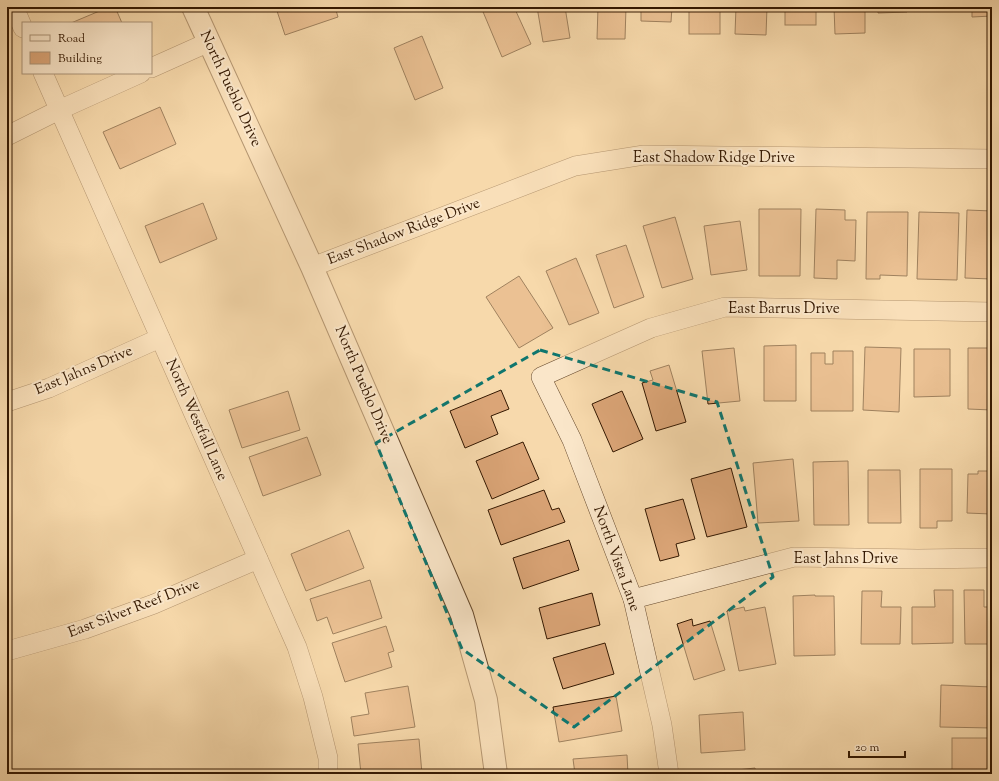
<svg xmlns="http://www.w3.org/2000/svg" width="999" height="781" viewBox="0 0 999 781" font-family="'Sorts Mill Goudy',serif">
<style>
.building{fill:#dba577;stroke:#341801}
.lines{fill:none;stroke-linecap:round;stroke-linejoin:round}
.minor-casing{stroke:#65482c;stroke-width:20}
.tertiary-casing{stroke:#65482c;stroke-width:24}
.minor{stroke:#fae6c9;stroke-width:19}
.tertiary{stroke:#fae6c9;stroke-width:22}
.marked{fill:none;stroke:#0f766e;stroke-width:3;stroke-dasharray:8 5;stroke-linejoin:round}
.labels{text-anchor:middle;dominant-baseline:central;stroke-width:4;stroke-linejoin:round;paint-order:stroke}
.street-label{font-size:15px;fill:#341801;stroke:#fae6c9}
</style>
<rect width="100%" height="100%" fill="#f7d9ac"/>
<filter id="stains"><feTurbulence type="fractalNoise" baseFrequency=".005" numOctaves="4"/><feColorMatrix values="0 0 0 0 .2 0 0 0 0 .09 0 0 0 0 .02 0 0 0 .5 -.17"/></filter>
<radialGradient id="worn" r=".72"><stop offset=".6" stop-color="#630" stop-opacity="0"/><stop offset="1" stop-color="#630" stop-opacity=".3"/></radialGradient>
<!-- building -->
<g class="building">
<polygon points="109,7 115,7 122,23 71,23"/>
<polygon points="278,7 335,7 338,17 285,35 276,8"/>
<polygon points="481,7 514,7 531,44 502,57"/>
<polygon points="537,7 565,7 570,38 543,42"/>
<polygon points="598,7 626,7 625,39 597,39"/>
<polygon points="641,7 672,7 671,22 641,21"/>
<rect x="689" y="7" width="31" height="27"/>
<polygon points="736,7 767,7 766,35 735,34"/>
<rect x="785" y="7" width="31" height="18"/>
<polygon points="834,7 865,7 865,33 835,34"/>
<polygon points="878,7 906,7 907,12 878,13"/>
<rect x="926" y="7" width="36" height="2"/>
<polygon points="972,7 992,7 992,16 972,17"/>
<polygon points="422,36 443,88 415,100 394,48"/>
<polygon points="160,107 176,144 120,169 103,132"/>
<polygon points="203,203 217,239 160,263 145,226"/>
<polygon points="759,209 801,209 800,276 759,276"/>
<polygon points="816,209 845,210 845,220 856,220 855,261 837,260 837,279 814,278"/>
<polygon points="967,210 992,211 992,281 991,279 965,278"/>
<polygon points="867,212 908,212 907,276 880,275 880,279 866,279"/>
<polygon points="919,212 959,213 957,280 917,279"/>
<polygon points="675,217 693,279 662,288 643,226"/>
<polygon points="740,221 747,270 711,275 704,226"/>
<polygon points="626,245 644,297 614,308 596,255"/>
<polygon points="576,258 599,313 569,325 546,271"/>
<polygon points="519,276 553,328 519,348 486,297"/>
<polygon points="796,345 796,401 764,401 764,346"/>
<polygon points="865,347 901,348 899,412 863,410"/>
<polygon points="734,348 740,401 708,404 702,351"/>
<polygon points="968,348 992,348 992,410 968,409"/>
<polygon points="914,349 950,349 950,396 914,397"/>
<polygon points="833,351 853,351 853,411 811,411 811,353 825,353 825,364 833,364"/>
<polygon points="669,365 686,422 656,431 642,383 653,380 650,371"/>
<polygon points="501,390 509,409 491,416 498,434 465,448 450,411"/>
<polygon points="288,391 300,430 242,448 229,410"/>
<polygon points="622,391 643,439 613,452 592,404"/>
<polygon points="307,437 321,475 263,496 249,457"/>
<polygon points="523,442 539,479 492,499 476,461"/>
<polygon points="793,459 799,521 758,523 753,463"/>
<polygon points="848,461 849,525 814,525 813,462"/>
<polygon points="731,468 747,527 707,537 691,479"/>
<polygon points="920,469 952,469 952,521 937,521 937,528 920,528"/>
<polygon points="868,470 900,470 901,523 868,523"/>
<polygon points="978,471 992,471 992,528 991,528 991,514 967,513 968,474 978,474"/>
<polygon points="544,490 552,510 559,508 565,522 501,545 488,510"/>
<polygon points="683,499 695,539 676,544 679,556 660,561 645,509"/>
<polygon points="349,530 364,568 306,591 291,554"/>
<polygon points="569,540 579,570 523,589 513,558"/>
<polygon points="370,580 382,618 333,634 327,617 317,621 310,599"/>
<polygon points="934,590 953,590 953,643 912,644 912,607 935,607"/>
<polygon points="964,590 984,590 984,607 992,607 992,644 965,644"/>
<polygon points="862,591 882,591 881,607 901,607 900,644 861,644"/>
<polygon points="592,593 600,625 547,639 539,608"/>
<polygon points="815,595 815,596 834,596 835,655 794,656 793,596"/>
<polygon points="744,607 745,611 765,607 776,664 739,671 727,611"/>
<polygon points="692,619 693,626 710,621 725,670 694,680 677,624"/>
<polygon points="386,626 394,651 388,653 392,667 345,682 332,643"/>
<polygon points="605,643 614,674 563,689 553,658"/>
<polygon points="941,685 992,687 992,728 940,727"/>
<polygon points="408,686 415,727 354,736 351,717 369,714 365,693"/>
<polygon points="616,696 622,731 559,742 553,707"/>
<polygon points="743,712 745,750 701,753 699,715"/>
<rect x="952" y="738" width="40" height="36"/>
<polygon points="419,739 422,774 361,774 358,744"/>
<polygon points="627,755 628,774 575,774 573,759"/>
<polygon points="755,768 756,774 702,774"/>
<rect x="205" y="771" width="35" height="3"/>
</g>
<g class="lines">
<!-- minor casing -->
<g class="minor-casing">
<g id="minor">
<polyline points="14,7 23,28"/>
<polyline points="151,68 209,42"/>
<polyline points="43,73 297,647 313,697 328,758 328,774"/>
<polyline points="7,136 59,110 141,73"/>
<polyline points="312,267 575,166 644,155 992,159"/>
<polyline points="7,402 49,388 160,338"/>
<polyline points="633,599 794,557 918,559 992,558"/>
<polyline points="7,651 85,629 154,604 258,559"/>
<polyline points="669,774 662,725 633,599 572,440 541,377 651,328 725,307 992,312"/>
</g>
</g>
<!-- tertiary casing -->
<g class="tertiary-casing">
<polyline id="tertiary" points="193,7 312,267 462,615 486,700 496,774"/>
</g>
<!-- minor -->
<use href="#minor" class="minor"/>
<!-- tertiary -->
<use href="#tertiary" class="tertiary"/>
</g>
<!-- marked area -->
<path d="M0 0H999V781H0ZM540,350L717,402L773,577L574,727L462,649L376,443Z" fill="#f7d9ac" fill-opacity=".55" fill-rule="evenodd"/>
<path class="marked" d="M540,350L717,402L773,577L574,727L462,649L376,443Z"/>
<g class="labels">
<!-- street labels -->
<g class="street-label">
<text transform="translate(230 89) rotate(65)">North Pueblo Drive</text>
<text x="714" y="158">East Shadow Ridge Drive</text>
<text transform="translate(404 232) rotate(-21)">East Shadow Ridge Drive</text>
<text x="784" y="309">East Barrus Drive</text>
<text transform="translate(84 371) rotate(-23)">East Jahns Drive</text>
<text transform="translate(363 385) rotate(67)">North Pueblo Drive</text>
<text transform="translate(196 420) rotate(66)">North Westfall Lane</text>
<text transform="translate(616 559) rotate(70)">North Vista Lane</text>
<text x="846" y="559">East Jahns Drive</text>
<text transform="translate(134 609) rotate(-21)">East Silver Reef Drive</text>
</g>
</g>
<!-- margin -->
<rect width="999" height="781" fill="none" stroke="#f7d9ac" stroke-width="24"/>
<rect x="8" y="8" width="983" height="765" fill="none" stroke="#341801" stroke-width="2"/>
<rect x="12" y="12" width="975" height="757" fill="none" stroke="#341801"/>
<!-- legend -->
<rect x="22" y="22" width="130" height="52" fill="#fae6c9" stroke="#ab9479"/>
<rect x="30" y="35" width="20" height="6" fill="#fae6c9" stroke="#ab9479"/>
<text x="58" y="42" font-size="12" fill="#341801">Road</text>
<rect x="30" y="52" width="20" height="12" fill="#dba577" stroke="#ab9479"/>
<text x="58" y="62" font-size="12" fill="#341801">Building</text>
<!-- scale -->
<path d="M849 751v6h56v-6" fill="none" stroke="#341801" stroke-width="2"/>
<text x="855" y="751" font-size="12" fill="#341801" stroke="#fae6c9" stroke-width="3" paint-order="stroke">20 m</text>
<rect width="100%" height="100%" filter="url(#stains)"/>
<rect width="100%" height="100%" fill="url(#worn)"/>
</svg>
